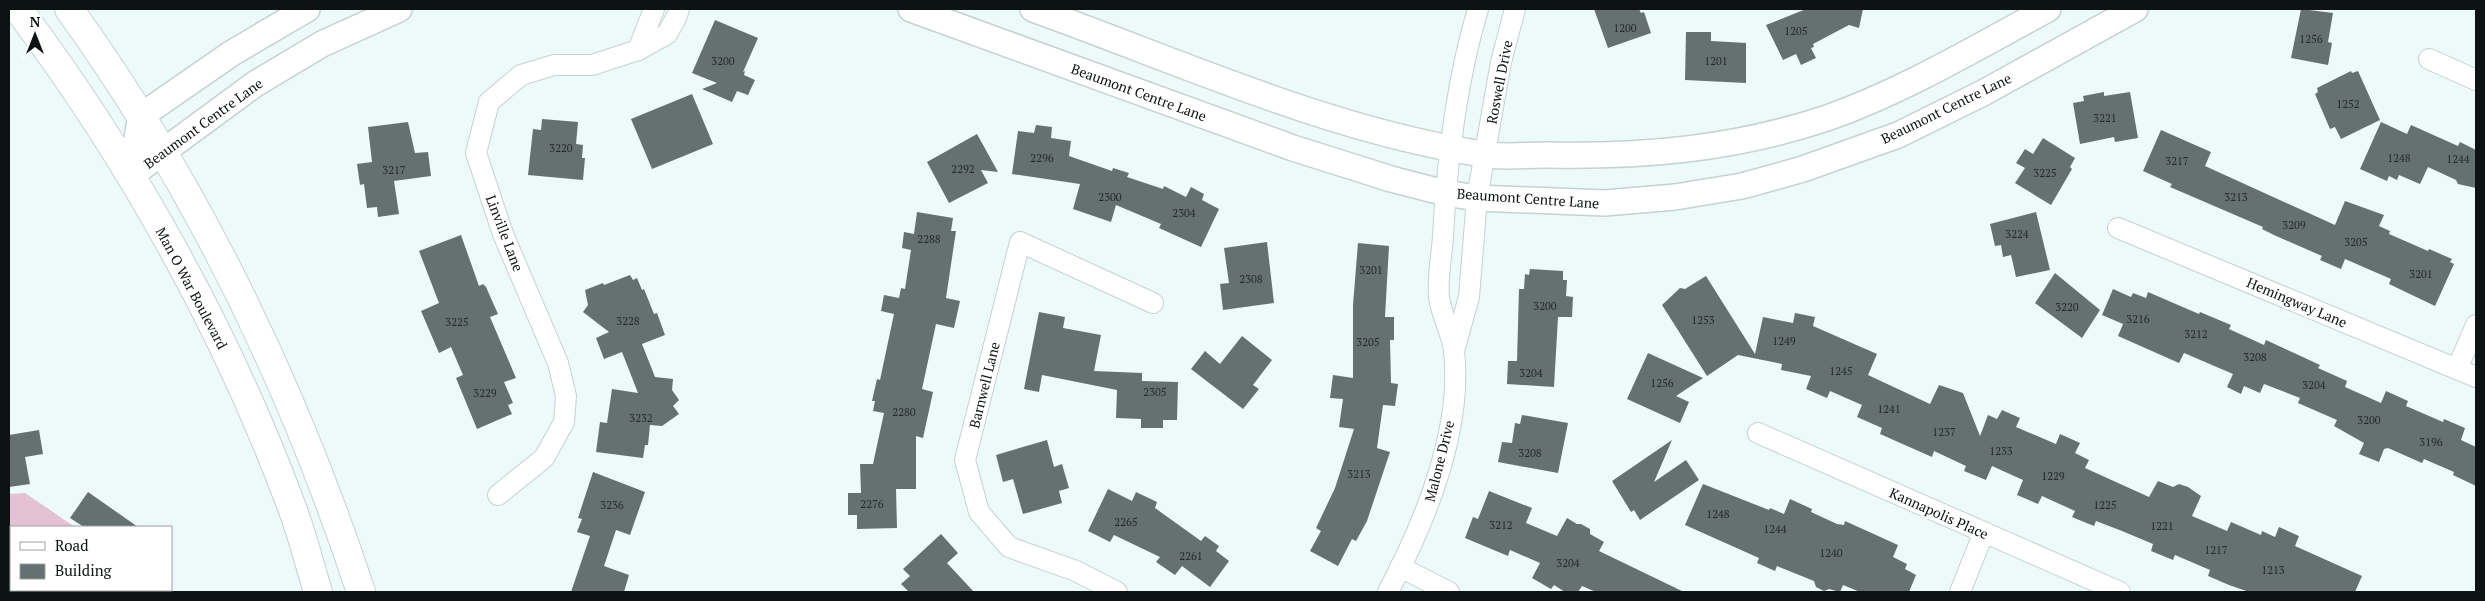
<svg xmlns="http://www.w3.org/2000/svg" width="2485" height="601" viewBox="0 0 2485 601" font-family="'PT Serif',serif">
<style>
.grass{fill:#e4c1d5}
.building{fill:#647170}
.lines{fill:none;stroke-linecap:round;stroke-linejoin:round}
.minor-casing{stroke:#c4d2d1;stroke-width:22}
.tertiary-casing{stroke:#c4d2d1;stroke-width:28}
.primary-casing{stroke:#c4d2d1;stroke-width:30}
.minor{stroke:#fff;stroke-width:20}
.tertiary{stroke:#fff;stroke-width:25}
.primary{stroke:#fff;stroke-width:28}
.labels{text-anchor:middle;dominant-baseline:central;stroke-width:5;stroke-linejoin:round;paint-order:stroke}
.number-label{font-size:11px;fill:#232a2a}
.street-label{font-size:14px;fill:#0d1212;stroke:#fff}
</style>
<rect width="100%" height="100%" fill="#ecfaf9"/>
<!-- grass -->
<polygon class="grass" points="25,493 75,527 11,527 11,590 159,590 162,592 9,592 9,494"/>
<!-- building -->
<g class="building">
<polygon points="1594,9 1639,9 1641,13 1644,12 1651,33 1608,48"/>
<polygon points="1806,9 1863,9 1859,28 1849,25 1813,44 1814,47 1811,48 1816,58 1801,65 1796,54 1783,60 1766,25"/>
<polygon points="2301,9 2333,13 2328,42 2332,43 2328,65 2291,58"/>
<polygon points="715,20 758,38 743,72 745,71 744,75 755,80 748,95 737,91 732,102 702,89 717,83 692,73"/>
<polygon points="1686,32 1711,32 1711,41 1746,43 1746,83 1685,80"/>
<polygon points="2351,71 2352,73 2358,71 2380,120 2341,139 2335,127 2330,129 2315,94 2318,92 2317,88"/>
<polygon points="2104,92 2104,96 2130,92 2138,138 2115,142 2114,137 2080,144 2073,103 2084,101 2083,96"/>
<polygon points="692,94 713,144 652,169 631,119"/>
<polygon points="542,119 578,122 576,144 583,145 582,158 585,158 583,180 528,175 533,129 541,130"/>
<polygon points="408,122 415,153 428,152 431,176 394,181 399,214 378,217 377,207 367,208 364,184 360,185 357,164 372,162 368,127"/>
<polygon points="2381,122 2407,134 2411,125 2458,146 2460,142 2476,150 2476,188 2458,184 2456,180 2428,167 2420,184 2399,175 2397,180 2389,176 2387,181 2360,169"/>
<polygon points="1036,125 1052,127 1051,138 1071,141 1069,156 1112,171 1113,168 1129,173 1127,177 1163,189 1164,186 1186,197 1191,187 1204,194 1202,200 1219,209 1201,247 1159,228 1161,224 1116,205 1111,222 1073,209 1080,184 1012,174 1018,131 1034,133"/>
<polygon points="2161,130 2211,152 2205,166 2335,225 2345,201 2384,215 2379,226 2390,231 2389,234 2428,251 2429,249 2452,259 2450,262 2454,264 2435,306 2389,284 2391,279 2345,259 2341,269 2320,260 2322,256 2274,235 2262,229 2263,227 2170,187 2172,184 2143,171"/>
<polygon points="977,134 998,172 981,170 988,183 949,203 927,162"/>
<polygon points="2043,138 2075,158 2070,167 2072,169 2051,205 2015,183 2025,168 2016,163 2025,149 2033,154"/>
<polygon points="917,212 953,218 951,231 956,231 946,298 960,301 954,328 936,324 922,389 933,392 923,438 916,436 916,489 896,489 897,528 857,529 857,515 848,515 848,493 861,493 860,464 873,464 884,413 873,411 875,401 872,401 877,379 880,380 894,314 881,311 884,295 899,298 901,288 905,289 911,250 902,248 904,232 914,234"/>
<polygon points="2036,212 2050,270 2016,277 2011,255 2003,257 2001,245 1995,246 1990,224"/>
<polygon points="461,235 479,286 483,284 486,287 498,314 490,317 516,378 504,382 513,403 508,405 512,414 477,429 456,378 463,375 451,347 439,353 421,311 439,303 419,251"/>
<polygon points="1267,242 1274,303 1223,310 1220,284 1229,283 1224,248"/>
<polygon points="1358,243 1389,246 1385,317 1394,317 1394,340 1390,340 1391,383 1398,384 1395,406 1383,405 1377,448 1390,452 1367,521 1356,541 1352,539 1338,566 1310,551 1321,531 1316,528 1335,488 1354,429 1339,427 1343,399 1330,398 1333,375 1353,378 1353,305"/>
<polygon points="1530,269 1563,271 1563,280 1567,280 1566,296 1573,297 1572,317 1558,317 1554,387 1507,384 1508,361 1517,361 1519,289 1524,289 1525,274 1529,275"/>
<polygon points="2055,273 2100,310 2082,338 2035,303"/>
<polygon points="630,275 633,280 637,278 642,290 644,289 654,314 657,313 665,335 642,344 655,377 673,379 672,390 679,400 673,406 679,414 662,426 650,425 648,445 645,445 643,458 596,452 600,422 607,423 612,389 638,393 622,352 604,359 596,338 609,332 583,312 588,305 585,290 603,283 604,285"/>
<polygon points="1706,276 1755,354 1763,317 1793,323 1795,313 1815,317 1813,326 1877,354 1868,375 1930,404 1939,385 1963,393 1980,436 1988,415 1997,419 2002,410 2020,418 2016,427 2056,444 2060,434 2080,443 2075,453 2089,460 2085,468 2149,497 2158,481 2173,487 2179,484 2188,487 2201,496 2192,516 2227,531 2231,522 2261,535 2262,531 2275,537 2279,527 2299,536 2295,546 2362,576 2355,592 2249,592 2229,585 2208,576 2210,570 2175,555 2173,560 2151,551 2153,544 2122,531 2096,521 2094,526 2072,517 2075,511 2042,496 2038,504 2017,495 2023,480 1992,466 1986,480 1964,471 1966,466 1934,451 1932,457 1880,434 1882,428 1857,417 1862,405 1830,391 1827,398 1806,389 1811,376 1781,370 1782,364 1738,355 1707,376 1662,305 1680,288 1685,289"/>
<polygon points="2113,289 2131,297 2133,293 2146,298 2148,292 2199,314 2200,312 2231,325 2229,329 2264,345 2266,340 2320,365 2318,368 2347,381 2345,387 2381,403 2386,391 2408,401 2406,406 2443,422 2444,419 2465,428 2461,440 2476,447 2476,486 2453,475 2454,472 2424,459 2422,463 2388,448 2384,449 2379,462 2359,454 2364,443 2334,426 2337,420 2298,403 2300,398 2264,384 2260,393 2244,386 2241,394 2227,387 2233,374 2184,353 2179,363 2118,336 2123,324 2102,315"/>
<polygon points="1039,312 1065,317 1063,328 1101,335 1094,371 1142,373 1142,381 1178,382 1177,420 1163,420 1163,428 1141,428 1141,419 1116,418 1117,390 1042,375 1039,392 1024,389"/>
<polygon points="1242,336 1272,360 1253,385 1259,389 1243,409 1191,369 1205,351 1220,364"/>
<polygon points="1648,353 1703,378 1676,396 1689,402 1680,423 1627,399"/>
<polygon points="1522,415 1568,423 1558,473 1498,462 1502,442 1512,443 1515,423 1520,424"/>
<polygon points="39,430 43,454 25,457 30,484 9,487 9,435"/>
<polygon points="1047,440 1054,467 1062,464 1069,488 1059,491 1062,503 1023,514 1013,479 1003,482 996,455"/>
<polygon points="1672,440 1654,482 1686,460 1699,480 1640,520 1634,510 1631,512 1612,481"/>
<polygon points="593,472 645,492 630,535 616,530 604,566 629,575 624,592 571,592 590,536 577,532 582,519 578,518"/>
<polygon points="1703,484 1769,510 1770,508 1784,514 1790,499 1812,509 1811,512 1837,524 1844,525 1845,521 1898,545 1893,557 1907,564 1905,569 1916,575 1909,592 1860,592 1843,585 1840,592 1829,589 1824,591 1816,587 1814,581 1777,566 1775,571 1757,563 1759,558 1685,525"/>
<polygon points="1108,489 1132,501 1136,492 1157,502 1155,508 1201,541 1205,536 1219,546 1216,551 1229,561 1210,587 1182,566 1175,575 1156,562 1160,557 1114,535 1110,542 1088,531"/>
<polygon points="1489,491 1532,508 1526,523 1557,536 1567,518 1577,524 1581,524 1590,529 1590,534 1604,542 1599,551 1684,592 1596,592 1582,586 1578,592 1565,592 1554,585 1551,589 1532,578 1540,563 1510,550 1508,556 1465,538 1473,517 1478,519"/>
<polygon points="88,492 138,527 84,527 70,518"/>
<polygon points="941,534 958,553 947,563 974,592 909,592 901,584 910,576 903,569"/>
</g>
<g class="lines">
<!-- minor casing -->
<g class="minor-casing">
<g id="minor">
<polyline points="638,50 654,9"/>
<polyline points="2429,59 2476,80"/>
<polyline points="2118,228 2476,377"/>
<polyline points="1454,351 1469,297 1477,198 1501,62 1515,9"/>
<polyline points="2457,369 2476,325"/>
<polyline points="1758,433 2120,592"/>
<polyline points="498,495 544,458 564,422 566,396 558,363 503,234 476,153 489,102 521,75 554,65 592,65 638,50 667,34 676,18 679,9"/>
<polyline points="1400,567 1449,592"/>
<polyline points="1117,592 1076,571 1009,547 979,512 965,460 1020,242 1153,303"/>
<path d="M1388,592C1424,524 1463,430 1454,351C1452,333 1441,315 1439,297C1437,277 1442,255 1443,236C1447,159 1456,83 1478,9"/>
<polyline points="1960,592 1984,532"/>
</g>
</g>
<!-- tertiary casing -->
<g class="tertiary-casing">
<g id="tertiary">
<polyline points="911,9 1293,148 1391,179 1445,193 1477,198 1605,203 1675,197 1742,186 1803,169 1898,135 1983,93 2135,9"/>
<path d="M1033,9C1181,62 1325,129 1482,154C1502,158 1525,155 1546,155C1643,157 1734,149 1827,118C1904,91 1977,47 2048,9"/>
<polyline points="130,176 255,84 322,44 399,9"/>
<polyline points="130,176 141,116 232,53 307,9"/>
</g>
</g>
<!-- primary casing -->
<g class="primary-casing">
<g id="primary">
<path d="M18,9C130,158 226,330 291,505C302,533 309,563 318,592"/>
<path d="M69,9C198,188 292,383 361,592"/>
</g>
</g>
<!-- minor -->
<use href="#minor" class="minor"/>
<!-- tertiary -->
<use href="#tertiary" class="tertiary"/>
<!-- primary -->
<use href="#primary" class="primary"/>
</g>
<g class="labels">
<!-- number labels -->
<g class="number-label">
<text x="1625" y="28">1200</text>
<text x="1796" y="31">1205</text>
<text x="2311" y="39">1256</text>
<text x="723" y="61">3200</text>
<text x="1716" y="61">1201</text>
<text x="2348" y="104">1252</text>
<text x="2105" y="118">3221</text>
<text x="561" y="148">3220</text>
<text x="1042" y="158">2296</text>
<text x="2399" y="158">1248</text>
<text x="2458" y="159">1244</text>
<text x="2177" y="161">3217</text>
<text x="963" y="169">2292</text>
<text x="394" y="170">3217</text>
<text x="2045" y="173">3225</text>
<text x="1110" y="197">2300</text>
<text x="2236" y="197">3213</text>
<text x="1184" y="213">2304</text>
<text x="2294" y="225">3209</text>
<text x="2017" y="234">3224</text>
<text x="929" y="239">2288</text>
<text x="2356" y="242">3205</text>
<text x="1371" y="270">3201</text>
<text x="2421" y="274">3201</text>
<text x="1251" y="279">2308</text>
<text x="1545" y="306">3200</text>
<text x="2067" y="307">3220</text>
<text x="2138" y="319">3216</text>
<text x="1703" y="320">1253</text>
<text x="628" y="321">3228</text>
<text x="457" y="322">3225</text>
<text x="2196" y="334">3212</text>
<text x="1784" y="341">1249</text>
<text x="1368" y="342">3205</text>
<text x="2255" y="357">3208</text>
<text x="1841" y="371">1245</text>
<text x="1531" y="373">3204</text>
<text x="1662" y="383">1256</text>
<text x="2314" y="385">3204</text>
<text x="1155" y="392">2305</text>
<text x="485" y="393">3229</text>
<text x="1889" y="409">1241</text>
<text x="904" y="412">2280</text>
<text x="641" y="418">3232</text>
<text x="2369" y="420">3200</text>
<text x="1944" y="432">1237</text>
<text x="2431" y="442">3196</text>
<text x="2001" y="451">1233</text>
<text x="1530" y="453">3208</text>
<text x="1359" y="474">3213</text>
<text x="2053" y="476">1229</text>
<text x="872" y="504">2276</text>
<text x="612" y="505">3236</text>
<text x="2105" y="505">1225</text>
<text x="1718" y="514">1248</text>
<text x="1126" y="522">2265</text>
<text x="1501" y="525">3212</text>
<text x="2162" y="526">1221</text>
<text x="1775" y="529">1244</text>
<text x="2216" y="550">1217</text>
<text x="1831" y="553">1240</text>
<text x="1191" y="556">2261</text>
<text x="1568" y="563">3204</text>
<text x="2273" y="570">1213</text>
</g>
<!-- street labels -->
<g class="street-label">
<text transform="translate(1499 82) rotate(-79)">Roswell Drive</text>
<text transform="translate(1139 92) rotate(20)">Beaumont Centre Lane</text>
<text transform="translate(1946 108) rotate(-26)">Beaumont Centre Lane</text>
<text transform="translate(203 123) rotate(-36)">Beaumont Centre Lane</text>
<text transform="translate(1528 198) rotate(4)">Beaumont Centre Lane</text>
<text transform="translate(505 233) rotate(69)">Linville Lane</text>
<text transform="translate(192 288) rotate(62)">Man O War Boulevard</text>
<text transform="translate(2297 302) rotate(23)">Hemingway Lane</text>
<text transform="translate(984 385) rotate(-76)">Barnwell Lane</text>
<text transform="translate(1439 461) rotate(-76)">Malone Drive</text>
<text transform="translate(1939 513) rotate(24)">Kannapolis Place</text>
</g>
</g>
<!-- border -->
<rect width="2485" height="601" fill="none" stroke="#0d1212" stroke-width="20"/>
<!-- legend -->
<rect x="10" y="526" width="162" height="65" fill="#ffffff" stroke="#9ea0a0"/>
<rect x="20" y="542" width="25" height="8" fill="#ffffff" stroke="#9ea0a0"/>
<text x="55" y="551" font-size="15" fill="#0d1212">Road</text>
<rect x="20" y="564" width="25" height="15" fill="#647170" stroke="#9ea0a0"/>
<text x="55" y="576" font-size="15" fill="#0d1212">Building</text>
<!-- north arrow -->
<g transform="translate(35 35)" stroke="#ffffff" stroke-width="4" paint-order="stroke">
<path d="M0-4L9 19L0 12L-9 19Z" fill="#0d1212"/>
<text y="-8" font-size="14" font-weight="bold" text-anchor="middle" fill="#0d1212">N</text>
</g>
</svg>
